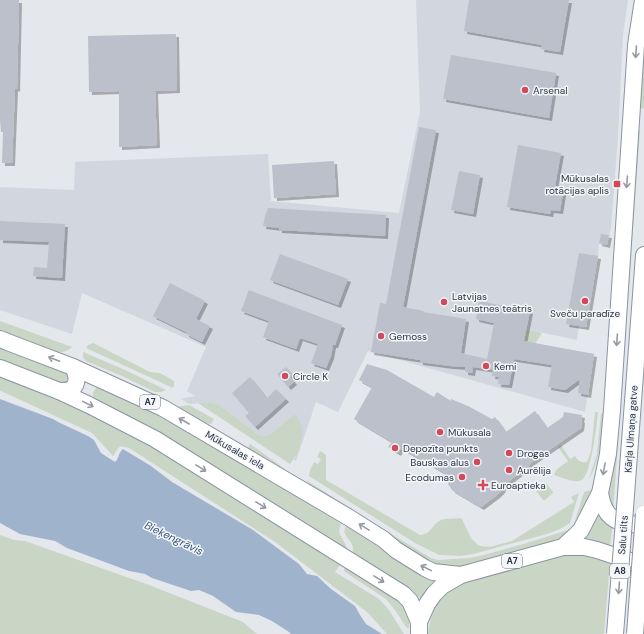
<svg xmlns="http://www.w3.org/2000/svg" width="644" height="634" viewBox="0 0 644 634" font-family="'DM Sans',sans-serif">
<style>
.built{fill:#d2d6de}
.green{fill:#c9d6c5}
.water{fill:#9fb4cc}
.building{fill:#bbc0ca;filter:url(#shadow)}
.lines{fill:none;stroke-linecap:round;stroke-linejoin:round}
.highway-casing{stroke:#8b94a3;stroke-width:18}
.highway{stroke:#fff;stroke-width:16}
.highway-bridge-casing{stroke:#8b94a3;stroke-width:18;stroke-linecap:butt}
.highway-bridge{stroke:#fff;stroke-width:16}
.oneway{stroke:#959aa2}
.poi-dot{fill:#d1495b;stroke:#f4f6f9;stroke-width:1.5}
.labels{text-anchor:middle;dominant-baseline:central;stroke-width:3;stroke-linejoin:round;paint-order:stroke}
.shield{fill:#f4f6f9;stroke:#676e7b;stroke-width:1}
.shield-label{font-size:9px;font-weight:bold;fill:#2b3445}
.poi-label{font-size:10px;fill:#2b3445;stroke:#f4f6f9;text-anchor:start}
.street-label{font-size:10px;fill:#2b3445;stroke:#f4f6f9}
.water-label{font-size:11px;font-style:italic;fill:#34527a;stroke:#f4f6f9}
</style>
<defs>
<filter id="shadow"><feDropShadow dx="3" dy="3" stdDeviation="0" flood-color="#0004"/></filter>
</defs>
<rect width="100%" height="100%" fill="#e4e7ec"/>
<!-- built -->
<polygon class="built" points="416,0 628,0 623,35 618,137 611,228 607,245 599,244 598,256 585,327 579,326 577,340 501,324 498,337 594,354 585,412 368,351 338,412 316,402 296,461 206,403 189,404 181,399 195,396 187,391 206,347 82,293 72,334 0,310 0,187 74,190 75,162 268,154 271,201 399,213 420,112"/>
<!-- green -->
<g class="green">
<polygon points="644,39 644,109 638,107"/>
<polygon points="636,130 640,130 613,513 607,497"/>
<path d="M0,321L72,347C66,352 64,352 57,352L0,332Z"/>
<polygon points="501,324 542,333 535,344 498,337"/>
<polygon points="93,343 150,372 160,373 174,381 174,386 172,388 171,387 86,348 88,345"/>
<path d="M0,345L66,369C69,375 69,378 66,384L59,385L0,361Z"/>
<polygon points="83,352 125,370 166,390 161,392 155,392 122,376 86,361 83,357"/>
<polygon points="0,374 24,383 116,424 342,562 335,572 379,599 389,610 404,634 387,634 367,612 275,542 129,448 120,446 113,456 92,433 1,391 0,391"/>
<path d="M102,385L167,417L341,524C335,537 347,539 347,551L129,416L96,402L93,397V392L97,387Z"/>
<path d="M198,403H210L219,405L258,435L264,436L270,435L294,415H296C308,432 301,449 290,464Z"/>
<path d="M189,405L214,419L211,424C199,423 187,413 177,407Z"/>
<path d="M595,412H598C597,424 591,474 582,480C574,484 562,477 554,475L556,470L568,461L558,447L561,445L570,459L575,456C578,461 581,463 587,462L591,451Z"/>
<path d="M603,413L605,416C603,432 598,467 589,479L597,454L601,414Z"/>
<polygon points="250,444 285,469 283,471 247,450"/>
<path d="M320,451L322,452L326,455V480L420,535C432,534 433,523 441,520C445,518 455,519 460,518L462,519L471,538L478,545L481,546L490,547L512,541L574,502L571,497L579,493L570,523L562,528L547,534L473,554L461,556L439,555L415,543L309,476L310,470L314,462L318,464L321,459L317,457Z"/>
<polygon points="306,480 347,506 349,510 310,485"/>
<polygon points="546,483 553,492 553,493 545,500 543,500 536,491 536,489"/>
<polygon points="591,490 592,491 577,526 560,539 548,543 457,567 429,564 355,512 431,558 438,560 468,558 480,556 527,543 568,530 574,524 584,492"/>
<polygon points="599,510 613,523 610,546 582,539"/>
<path d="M346,526L434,582L427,590L422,599L352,555C358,540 339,538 346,526Z"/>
<polygon points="0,535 14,540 25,541 149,585 243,622 257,634 0,634"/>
<path d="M574,554L587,555L610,562L604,634H428C430,619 434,604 446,593C453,586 464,583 473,580C502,570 532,563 562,555Z"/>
<polygon points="345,566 398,600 405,609 409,621 409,628 406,627 395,610 386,599 345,572 344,570"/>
</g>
<!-- water -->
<path class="water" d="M0,399L53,419L58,422L88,436L94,440L101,453L115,462C119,459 118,453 123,449L151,466L172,482L253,530L299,564L307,574L317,576L331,589L355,606L360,615L366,624L382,634H291L289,632L272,621L259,615L236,612L213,596L199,590L191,591L152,578L145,574L129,571L67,548L55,541L20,534L0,523Z"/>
<!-- building -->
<g class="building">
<polygon points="0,0 19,0 17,89 15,88 12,163 2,163 3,132 1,132 0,119"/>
<polygon points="469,0 569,0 560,52 541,49 542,45 464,31"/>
<polygon points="176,34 177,90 155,91 157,145 119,147 119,91 89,92 88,36"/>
<polygon points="451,55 556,73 549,118 443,99"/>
<polygon points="419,127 436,130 403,307 424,311 423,312 466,319 461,353 487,359 494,323 476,319 479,301 530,311 524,341 594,354 588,395 578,393 580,379 565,390 548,387 552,365 514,359 509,385 498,384 499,377 492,376 493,370 473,367 472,373 465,372 465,367 450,366 420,362 420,360 371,352 380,303 386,304"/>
<polygon points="518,145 561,153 555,186 564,187 560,211 551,210 550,214 507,207"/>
<polygon points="334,161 336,194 274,198 272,165"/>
<polygon points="459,171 480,175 473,214 451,210"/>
<polygon points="268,208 386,215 385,236 279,230 279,228 263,226 265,216"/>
<polygon points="0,221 65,224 62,278 33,276 34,267 47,268 49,242 0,240"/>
<polygon points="601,234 609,235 607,245 599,243"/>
<polygon points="579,253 598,256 586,327 566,324"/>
<polygon points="280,254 348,279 338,305 270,280"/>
<polygon points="170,283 205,301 196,319 210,326 202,342 186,334 186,332 153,316"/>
<polygon points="249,290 342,325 335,345 333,345 331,356 326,368 311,363 318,344 300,338 296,349 263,337 269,321 241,311"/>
<polygon points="367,364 387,370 434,397 437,392 451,401 451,399 468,406 492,419 495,417 506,432 535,411 547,428 563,417 564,412 582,415 581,420 582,420 581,428 529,464 530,465 504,485 502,490 497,495 481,507 452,490 448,484 450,476 401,448 398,453 388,447 392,442 357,421 354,419 372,387 359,380"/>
<polygon points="286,367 293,375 290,377 294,382 288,387 277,374"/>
<polygon points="250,377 267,398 276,389 286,399 255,427 245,416 249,413 232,393"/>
</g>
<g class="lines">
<!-- highway casing -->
<g class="highway-casing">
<g id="highway">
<polyline points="0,339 10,343 73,367 163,408 348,517 383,539 396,550 425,568 433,572 442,573 461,575"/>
<polyline points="0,368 59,391 89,405 155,439 403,594 410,601 419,622"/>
<path d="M59,391C77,392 80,381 73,367"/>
<path d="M600,493C601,498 602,504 605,509C612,523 629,526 644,524"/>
<polyline points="625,508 644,255"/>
<polyline points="563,547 575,536 581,530 600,493 608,454 612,410 636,45 643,0"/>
<polyline points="419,634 419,622 427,604 434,594 442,586 461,575 563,547 584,547 597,550 630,561 644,568"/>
</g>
</g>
<!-- highway -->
<use href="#highway" class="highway"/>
<!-- highway-bridge casing -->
<g class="highway-bridge-casing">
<g id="highway-bridge">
<polyline points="615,634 625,508"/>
<polyline points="635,634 644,514"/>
</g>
</g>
<!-- highway-bridge -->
<use href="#highway-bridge" class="highway-bridge"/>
</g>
<!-- one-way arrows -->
<defs><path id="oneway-shaft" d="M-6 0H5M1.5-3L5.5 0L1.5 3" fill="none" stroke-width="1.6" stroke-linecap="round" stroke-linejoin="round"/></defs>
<g class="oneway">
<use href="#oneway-shaft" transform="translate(636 52) rotate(94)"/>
<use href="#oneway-shaft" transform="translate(627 182) rotate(94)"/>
<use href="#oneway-shaft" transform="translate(617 340) rotate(94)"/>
<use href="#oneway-shaft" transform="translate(54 359) rotate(-159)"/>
<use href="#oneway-shaft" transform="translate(88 404) rotate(26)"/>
<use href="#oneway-shaft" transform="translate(184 421) rotate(-150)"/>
<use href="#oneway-shaft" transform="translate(201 468) rotate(32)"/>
<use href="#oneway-shaft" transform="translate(604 469) rotate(101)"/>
<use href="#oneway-shaft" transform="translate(261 505) rotate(32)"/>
<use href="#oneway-shaft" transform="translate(364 527) rotate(-148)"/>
<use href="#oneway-shaft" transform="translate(426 568) rotate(-154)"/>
<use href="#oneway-shaft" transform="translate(379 579) rotate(32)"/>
<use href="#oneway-shaft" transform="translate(619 588) rotate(94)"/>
</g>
<!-- markers -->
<g class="poi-dot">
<circle cx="525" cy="90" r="4"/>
<rect x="613" y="180" width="8" height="8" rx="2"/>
<circle cx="585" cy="301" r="4"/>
<circle cx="444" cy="302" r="4"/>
<circle cx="381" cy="336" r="4"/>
<circle cx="486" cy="366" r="4"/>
<circle cx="285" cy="376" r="4"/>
<circle cx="440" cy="432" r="4"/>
<circle cx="395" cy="448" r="4"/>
<circle cx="509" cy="453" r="4"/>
<circle cx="477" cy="462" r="4"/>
<circle cx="509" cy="470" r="4"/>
<circle cx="462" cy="477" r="4"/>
<path d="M481 479h4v4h4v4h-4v4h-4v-4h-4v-4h4z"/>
</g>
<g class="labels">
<!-- shield labels -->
<g class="shield">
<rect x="140" y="395" width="20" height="14" rx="3"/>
<rect x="502" y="554" width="20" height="14" rx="3"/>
<rect x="610" y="564" width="20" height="14" rx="3"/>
</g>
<g class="shield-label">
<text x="150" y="402">A7</text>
<text x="512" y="561">A7</text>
<text x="620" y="571">A8</text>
</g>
<!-- poi labels -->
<g class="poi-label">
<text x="533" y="90">Arsenal</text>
<text x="609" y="178" text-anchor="end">Mūkusalas<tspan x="609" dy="12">rotācijas aplis</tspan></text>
<text x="452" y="296">Latvijas<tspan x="452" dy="12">Jaunatnes teātris</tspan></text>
<text x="585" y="313" text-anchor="middle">Sveču paradīze</text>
<text x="389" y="336">Gemoss</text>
<text x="494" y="366">Kemi</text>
<text x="293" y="376">Circle K</text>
<text x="448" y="432">Mūkusala</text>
<text x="403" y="448">Depozīta punkts</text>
<text x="517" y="453">Drogas</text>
<text x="469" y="462" text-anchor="end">Bauskas alus</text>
<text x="517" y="470">Aurēlija</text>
<text x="454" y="477" text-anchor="end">Ecodumas</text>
<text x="491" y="485">Euroaptieka</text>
</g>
<!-- street labels -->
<g class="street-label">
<text transform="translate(631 429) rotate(-86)">Kārļa Ulmaņa gatve</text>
<text transform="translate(235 450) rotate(30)">Mūkusalas iela</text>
<text transform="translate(623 535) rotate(-86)">Salu tilts</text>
</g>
<!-- water labels -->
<g class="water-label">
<text transform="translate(174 538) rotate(26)">Bieķengrāvis</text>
</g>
</g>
</svg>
